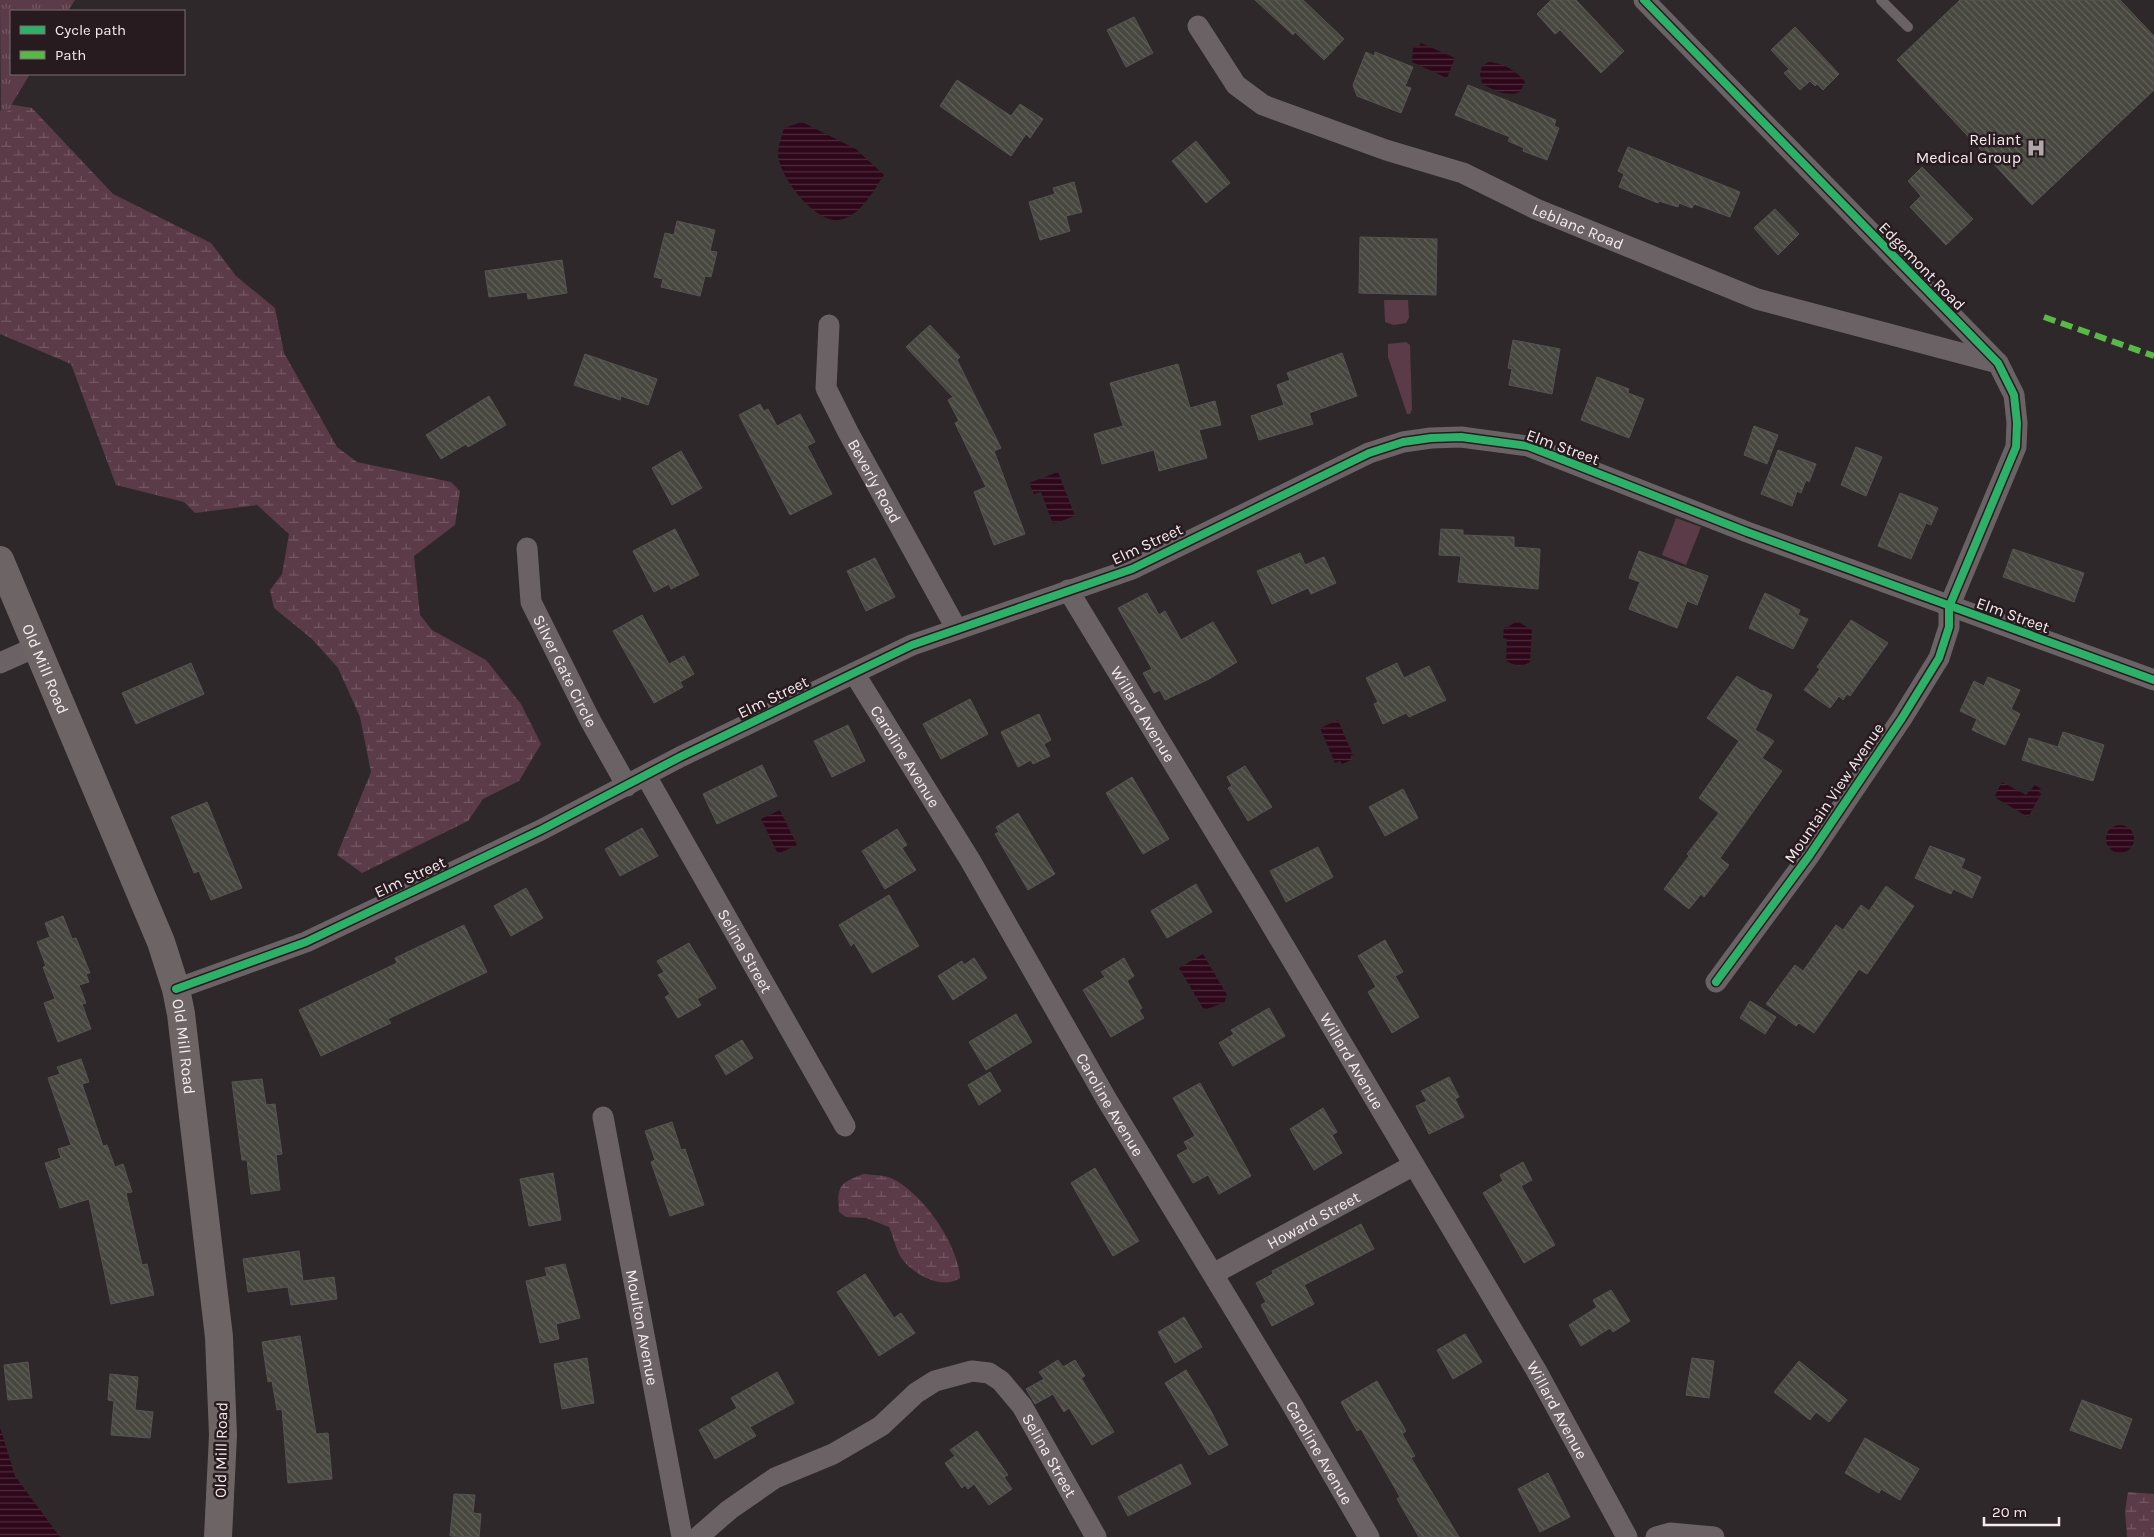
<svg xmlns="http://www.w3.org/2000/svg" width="2154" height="1537" viewBox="0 0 2154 1537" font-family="Karla,sans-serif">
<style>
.grass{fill:#5b3b47}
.wetland{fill:url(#wetland-marsh)}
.park{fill:url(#park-tufts)}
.water{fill:url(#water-rules)}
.building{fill:url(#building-back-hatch);stroke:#565352}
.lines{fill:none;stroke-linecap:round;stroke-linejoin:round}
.lane{stroke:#6a6265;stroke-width:10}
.street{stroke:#6a6265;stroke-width:21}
.secondary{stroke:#6d6466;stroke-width:28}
.quiet{stroke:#58b947;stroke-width:6;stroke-dasharray:12 6;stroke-linecap:butt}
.cycleway-casing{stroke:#281b1f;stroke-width:11}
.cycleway{stroke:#2db169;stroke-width:8}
.labels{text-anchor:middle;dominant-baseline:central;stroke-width:5;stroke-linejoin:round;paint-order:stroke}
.poi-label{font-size:16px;fill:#f5ebee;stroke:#281b1f;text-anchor:end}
.street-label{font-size:16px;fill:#f5ebee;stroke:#281b1f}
</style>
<defs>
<pattern id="wetland-marsh" width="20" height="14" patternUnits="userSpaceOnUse" patternTransform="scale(1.25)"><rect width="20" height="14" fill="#5b3b47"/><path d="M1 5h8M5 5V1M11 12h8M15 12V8" fill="none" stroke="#735862"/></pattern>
<pattern id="park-tufts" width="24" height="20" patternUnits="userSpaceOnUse" patternTransform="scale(1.25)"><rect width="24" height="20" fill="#5b3b47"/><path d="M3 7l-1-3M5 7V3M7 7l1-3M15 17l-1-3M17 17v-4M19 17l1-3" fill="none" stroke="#735862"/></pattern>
<pattern id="water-rules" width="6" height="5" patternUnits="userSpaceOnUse" patternTransform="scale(1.25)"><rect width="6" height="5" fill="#2e081a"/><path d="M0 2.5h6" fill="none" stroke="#4d2c3c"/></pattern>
<pattern id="building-back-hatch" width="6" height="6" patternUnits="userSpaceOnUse" patternTransform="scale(1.25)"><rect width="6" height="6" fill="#474740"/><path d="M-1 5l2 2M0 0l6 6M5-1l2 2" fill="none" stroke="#62625c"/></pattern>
</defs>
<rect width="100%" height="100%" fill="#2f282a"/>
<!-- grass -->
<g class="grass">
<polygon points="1384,300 1408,300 1409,318 1406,323 1394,325 1385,322"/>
<polygon points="1406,342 1410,345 1412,409 1410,414 1407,414 1388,357 1388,344"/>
<polygon points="1676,518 1701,527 1686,565 1662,555"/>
</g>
<!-- wetland -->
<g class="wetland">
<polygon points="8,104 32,108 113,194 211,243 236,276 275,308 284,353 337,447 357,462 451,482 460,491 455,525 414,556 420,615 432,630 486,660 521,704 541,744 519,781 483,799 468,821 362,873 337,855 371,772 360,717 338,668 312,639 274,608 270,590 282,574 289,534 257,505 195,513 184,502 116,485 71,364 0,334 0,111"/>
<path d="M864,1174C872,1175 884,1175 891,1178C923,1193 958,1244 960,1278C942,1291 909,1273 899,1254C895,1245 893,1236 889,1227L866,1218L846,1217L839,1212C837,1186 839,1183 864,1174Z"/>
<polygon points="2128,1492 2154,1494 2154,1537 2127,1537 2125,1511"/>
</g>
<!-- park -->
<polygon class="park" points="0,0 75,0 68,11 11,11 11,74 30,74 1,122"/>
<!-- water -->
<g class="water">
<polygon points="1421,43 1455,58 1447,78 1412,62 1413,47 1419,46"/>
<path d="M1489,62C1503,63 1517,71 1525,82L1520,92C1507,97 1493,91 1482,83L1480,75L1482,66Z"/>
<path d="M802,122L856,149L884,175C874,190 860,217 839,220C815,223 779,177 778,154C778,146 782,136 784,128Z"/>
<polygon points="1058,472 1075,516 1053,524 1041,492 1034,494 1029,483"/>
<path d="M1517,621L1532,630L1530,662C1519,668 1517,666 1506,661L1507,639L1503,638L1504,627H1508Z"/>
<polygon points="1338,720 1353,755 1350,756 1352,760 1342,764 1340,761 1335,763 1320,728"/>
<polygon points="2002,782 2026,795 2035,785 2041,789 2039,792 2041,794 2028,817 1994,797"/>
<polygon points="780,810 797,845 778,854 761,819"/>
<circle cx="2120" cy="839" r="14"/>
<polygon points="1203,954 1227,995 1224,1003 1204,1010 1179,968"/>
<polygon points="0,1427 15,1476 60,1537 0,1537"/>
</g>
<!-- building -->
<g class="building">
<polygon points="1255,0 1303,0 1344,39 1324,60 1295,32 1293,35"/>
<polygon points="1551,0 1576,0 1624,51 1601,73 1560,30 1555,34 1537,14"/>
<polygon points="1960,0 2120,0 2154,36 2154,90 2032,205 1897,60"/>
<polygon points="1134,17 1153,53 1126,67 1107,30"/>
<polygon points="1795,27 1839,74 1823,90 1817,84 1815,86 1810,81 1800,90 1784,73 1789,69 1771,50"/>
<polygon points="1366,52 1374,56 1375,52 1413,67 1405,86 1411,88 1401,113 1357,96 1353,85"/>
<polygon points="957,80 1011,116 1020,104 1043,119 1030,138 1026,134 1011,156 940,106"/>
<polygon points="1468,85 1556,120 1554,126 1559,128 1547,160 1523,151 1524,148 1508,141 1510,137 1455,115"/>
<polygon points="1196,141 1230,183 1206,203 1172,161"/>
<polygon points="1628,147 1740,192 1730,217 1694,204 1692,208 1679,203 1678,207 1659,201 1658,203 1619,187 1624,174 1618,171"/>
<polygon points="1922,167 1973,219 1946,245 1910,207 1921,196 1908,181"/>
<polygon points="1074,182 1082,212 1066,216 1070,231 1040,240 1029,202 1055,194 1053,188"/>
<polygon points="1775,209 1799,234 1778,255 1754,228"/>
<polygon points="677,221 715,230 710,251 717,252 711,277 705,276 700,296 661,287 663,279 654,277 665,233 674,235"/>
<polygon points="1360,237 1437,239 1436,295 1359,293"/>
<polygon points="562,260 567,293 528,299 527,292 489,297 485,271"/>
<polygon points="930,325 960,357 957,360 1001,448 994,451 1025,534 994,545 974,492 986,487 955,423 959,421 948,400 953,397 906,347"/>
<polygon points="1513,340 1560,349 1552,394 1509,385 1512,369 1508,368"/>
<polygon points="1342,353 1357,396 1309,413 1313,424 1259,440 1251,416 1284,405 1277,385 1290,380 1287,373"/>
<polygon points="585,354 657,379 648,405 621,396 620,400 574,385"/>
<polygon points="1178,364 1190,408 1215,401 1221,425 1199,430 1207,458 1159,471 1154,450 1102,464 1094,434 1123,426 1110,383"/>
<polygon points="1597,377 1629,389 1628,393 1644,399 1629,438 1581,420"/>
<polygon points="489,396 506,425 468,447 466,444 441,459 426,435"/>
<polygon points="760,404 764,411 768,409 777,426 800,414 815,442 807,446 832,494 790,515 739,415"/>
<polygon points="1754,426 1778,435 1767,464 1744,455"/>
<polygon points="1856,447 1882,457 1866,496 1841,485"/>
<polygon points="1778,450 1816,464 1809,482 1806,480 1801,493 1797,491 1792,506 1761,494"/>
<polygon points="681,451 702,488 672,505 652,468"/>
<polygon points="1900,493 1938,508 1931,525 1926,523 1911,559 1878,546"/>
<polygon points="675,529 699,575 671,589 669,584 654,592 633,551"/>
<polygon points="1441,529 1463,530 1463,535 1514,537 1514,547 1540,549 1538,589 1458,582 1461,556 1439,555"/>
<polygon points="2013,549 2084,573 2074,602 2003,577"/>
<polygon points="1639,551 1708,576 1697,605 1687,601 1677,628 1629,609 1640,582 1629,578"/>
<polygon points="1300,553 1305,565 1324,557 1336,583 1311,594 1308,588 1272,604 1257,571"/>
<polygon points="875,558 895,597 866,611 847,571"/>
<polygon points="1147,593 1159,615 1165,611 1181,640 1213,622 1237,662 1209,679 1165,700 1160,690 1154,693 1143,673 1152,669 1118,608"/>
<polygon points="1765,593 1800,610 1798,615 1808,619 1793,649 1749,628"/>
<polygon points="642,615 669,664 684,656 694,674 680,682 683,687 654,703 613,631"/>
<polygon points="1851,620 1888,643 1850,696 1847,694 1843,700 1839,696 1830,708 1804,690 1820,669 1817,667"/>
<polygon points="191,663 204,694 136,724 122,693"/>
<polygon points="1397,663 1404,678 1429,666 1446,700 1409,717 1406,713 1383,724 1374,704 1378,702 1366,678"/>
<polygon points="1737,676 1762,691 1763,690 1772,695 1755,730 1774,741 1762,758 1782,771 1720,858 1729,865 1704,897 1701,894 1689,909 1664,889 1689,856 1687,854 1719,813 1699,798 1739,741 1707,718"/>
<polygon points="1988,677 2020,690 2011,709 2020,714 2005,745 1972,730 1977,719 1960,711 1974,681 1984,686"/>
<polygon points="970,699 988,734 941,759 923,724"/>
<polygon points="1039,714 1051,740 1044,744 1050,756 1033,764 1031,760 1018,767 1001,732"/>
<polygon points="848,725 865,761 832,777 814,741"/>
<polygon points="2063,732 2104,745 2093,781 2022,760 2029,738 2058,747"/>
<polygon points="762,765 777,796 717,824 703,794"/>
<polygon points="1245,766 1272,807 1248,821 1228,788 1232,786 1227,777"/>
<polygon points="1132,777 1169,839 1143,854 1106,793"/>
<polygon points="1403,789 1418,818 1385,836 1369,807"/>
<polygon points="207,802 242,888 211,900 199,871 194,873 171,817"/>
<polygon points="1018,813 1055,874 1028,890 995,834 999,832 996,827"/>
<polygon points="642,828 658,856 620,876 605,849"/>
<polygon points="897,829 907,845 902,848 916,870 885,889 862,851"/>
<polygon points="1930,846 1965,859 1961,868 1981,877 1972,898 1953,889 1951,894 1915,878"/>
<polygon points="1318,847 1333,877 1286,902 1270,871"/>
<polygon points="1196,884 1212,912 1167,938 1151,911"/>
<polygon points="1886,886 1914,906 1867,974 1859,969 1814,1033 1799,1023 1796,1026 1766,1004 1795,965 1803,971 1836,925 1843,930 1861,905 1869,911"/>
<polygon points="526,888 543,918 511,936 494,906"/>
<polygon points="889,895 919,946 872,973 854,943 851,946 839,925"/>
<polygon points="63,916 72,939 76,938 90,973 86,974 89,982 79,985 86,1003 82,1004 91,1029 58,1042 44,1003 55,999 43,967 46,966 37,942 50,937 45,923"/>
<polygon points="464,925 487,972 388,1019 391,1023 321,1056 299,1010 397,963 395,958"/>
<polygon points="1385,940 1403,972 1395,976 1419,1017 1392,1033 1368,992 1376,987 1358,956"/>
<polygon points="689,943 716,988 697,999 701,1005 678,1018 665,997 670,994 658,975 664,972 657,961"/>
<polygon points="974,958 987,978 953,1000 938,976 962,961 964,965"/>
<polygon points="1124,958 1134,976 1127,981 1142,1008 1139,1010 1144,1018 1111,1037 1083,990 1105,977 1101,972"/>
<polygon points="1750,1001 1776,1017 1765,1034 1740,1018"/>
<polygon points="1269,1008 1285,1036 1233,1066 1219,1043 1234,1034 1231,1030"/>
<polygon points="1016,1014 1032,1042 986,1070 969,1042"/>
<polygon points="742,1040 753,1058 726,1075 715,1056"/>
<polygon points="81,1059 89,1082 82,1084 103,1146 107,1145 115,1167 123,1164 132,1192 126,1193 142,1265 147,1264 154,1295 111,1304 89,1199 60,1208 45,1163 61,1158 58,1149 71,1145 48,1078 60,1074 57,1067"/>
<polygon points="990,1072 1001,1091 979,1105 968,1085"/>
<polygon points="1449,1077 1459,1097 1455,1099 1464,1117 1429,1134 1416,1106 1427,1101 1421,1091"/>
<polygon points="262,1079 266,1105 275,1104 282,1154 276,1155 280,1190 251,1194 247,1160 242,1160 232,1082"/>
<polygon points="1200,1083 1251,1176 1219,1194 1208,1175 1193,1183 1177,1155 1188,1149 1184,1142 1195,1136 1173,1098"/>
<polygon points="1323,1108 1337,1132 1332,1135 1342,1153 1314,1170 1290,1129"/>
<polygon points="672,1122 681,1150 685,1149 704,1205 670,1216 651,1162 655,1160 645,1131"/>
<polygon points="1523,1162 1532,1180 1521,1186 1555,1245 1524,1263 1483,1193 1503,1181 1500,1175"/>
<polygon points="1095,1168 1139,1241 1113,1256 1071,1183"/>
<polygon points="553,1173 561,1220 529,1226 520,1179"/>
<polygon points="1361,1224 1374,1249 1304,1285 1314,1304 1272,1326 1261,1305 1266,1302 1256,1283 1273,1274 1272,1271"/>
<polygon points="299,1251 303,1281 334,1277 337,1299 291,1305 288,1287 248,1292 243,1259"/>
<polygon points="565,1264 580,1318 556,1324 559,1339 540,1343 526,1281 547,1276 545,1268"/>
<polygon points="865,1274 894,1318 901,1313 915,1333 879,1356 837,1292"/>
<polygon points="1611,1290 1630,1321 1613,1332 1610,1328 1581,1346 1569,1325 1597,1307 1593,1300"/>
<polygon points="1184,1317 1202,1347 1175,1363 1158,1332"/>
<polygon points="1465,1334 1482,1362 1453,1379 1437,1350"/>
<polygon points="300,1336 316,1434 328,1433 332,1479 288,1483 282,1409 277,1410 272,1381 268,1382 262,1342"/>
<polygon points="587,1358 594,1403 562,1409 554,1364"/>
<polygon points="1692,1358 1714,1361 1709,1398 1686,1395"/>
<polygon points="1058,1360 1063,1367 1075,1360 1085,1376 1081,1378 1114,1432 1092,1445 1069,1408 1064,1412 1053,1394 1035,1404 1026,1389 1044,1379 1039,1372"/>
<polygon points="1799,1361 1847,1400 1829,1422 1816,1412 1810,1420 1774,1392"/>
<polygon points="28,1362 32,1398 8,1400 4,1365"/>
<polygon points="1186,1370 1211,1411 1228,1445 1209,1455 1165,1383"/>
<polygon points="777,1372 794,1403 750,1427 756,1436 715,1459 699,1430 737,1408 731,1398"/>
<polygon points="110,1374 138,1377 135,1410 153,1412 150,1438 111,1435 114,1401 108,1400"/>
<polygon points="1377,1381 1406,1431 1402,1434 1415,1456 1411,1458 1459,1537 1419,1537 1397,1499 1400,1497 1361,1429 1357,1431 1341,1402"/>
<polygon points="2082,1400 2132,1419 2121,1449 2070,1430"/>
<polygon points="977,1431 1008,1475 1004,1477 1012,1489 989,1505 974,1484 968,1489 965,1485 962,1488 945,1463 955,1456 950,1450"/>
<polygon points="1865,1438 1919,1469 1900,1500 1881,1489 1879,1493 1845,1473"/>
<polygon points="1181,1464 1191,1484 1128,1516 1118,1497"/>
<polygon points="1548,1473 1570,1517 1540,1532 1518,1489"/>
<polygon points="454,1494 475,1495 473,1513 481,1514 479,1537 450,1536"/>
</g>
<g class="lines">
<!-- lane -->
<polyline class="lane" points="1881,0 1908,27"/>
<!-- street -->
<g class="street">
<polyline points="1644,0 1998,363 2014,395 2017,423 2016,447 1949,607 1949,627 1939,658 1902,718 1809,856 1716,982"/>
<path id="s1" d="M1198,26L1236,85L1263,105L1386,150L1463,173L1536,209L1757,299L1998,363"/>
<path id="s2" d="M829,325L826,388L848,432L956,628"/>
<path id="s3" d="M527,548L531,602L590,720L627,786"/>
<path id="s4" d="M1068,590L1259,904L1536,1370L1627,1537"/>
<polyline points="0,663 38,646"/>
<path id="s5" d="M854,673L970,860L1107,1100L1291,1403L1369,1537"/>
<path id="s6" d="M646,776L845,1126"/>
<polyline points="176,989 306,942 541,830 680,757 912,645 1132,569 1369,453 1403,442 1431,438 1461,437 1528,446 1747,532 2154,680"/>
<path id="s7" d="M603,1117L682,1537"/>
<path id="s8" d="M1213,1274L1414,1165"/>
<path id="s9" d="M698,1537L729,1510L775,1478L833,1454L881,1426L916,1393L935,1381L972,1371L989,1373L1001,1381L1022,1406L1096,1537"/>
<polyline points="1656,1537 1670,1533 1714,1537"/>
</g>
<!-- secondary -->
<path class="secondary" id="s10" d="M0,560L161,942L176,989L181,1014L219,1337L223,1435L218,1537"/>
<!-- quiet -->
<polyline class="quiet" points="2044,317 2154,356"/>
<!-- cycleway casing -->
<g class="cycleway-casing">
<g id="cycleway">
<polyline points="1644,0 1998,363 2014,395 2017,423 2016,447 1949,607 1949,627 1939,658 1902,718 1809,856 1716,982"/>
<polyline points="176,989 306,942 541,830 680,757 912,645 1132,569 1369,453 1403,442 1431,438 1461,437 1528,446 1747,532 2154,680"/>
</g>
</g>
<!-- cycleway -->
<use href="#cycleway" class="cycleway"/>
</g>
<!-- icons -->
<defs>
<g id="hospital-bare" transform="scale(1.5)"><path d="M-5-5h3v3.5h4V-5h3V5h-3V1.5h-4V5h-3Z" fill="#b0a7a9" stroke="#281b1f" stroke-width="2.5" paint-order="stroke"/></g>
</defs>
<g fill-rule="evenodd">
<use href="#hospital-bare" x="2036" y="148"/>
</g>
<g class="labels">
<!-- poi labels -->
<g class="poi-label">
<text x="2021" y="139">Reliant<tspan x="2021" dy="18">Medical Group</tspan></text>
</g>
<!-- street labels -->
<g class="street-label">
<text stroke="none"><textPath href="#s1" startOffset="442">Leblanc Road</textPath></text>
<text transform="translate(1922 266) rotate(46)">Edgemont Road</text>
<text transform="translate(1563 447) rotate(20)">Elm Street</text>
<text stroke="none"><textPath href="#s2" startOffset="168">Beverly Road</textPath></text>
<text transform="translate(1147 544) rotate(-25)">Elm Street</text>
<text transform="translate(2013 615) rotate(20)">Elm Street</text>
<text stroke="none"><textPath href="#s10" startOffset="118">Old Mill Road</textPath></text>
<text stroke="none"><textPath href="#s3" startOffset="131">Silver Gate Circle</textPath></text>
<text transform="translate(773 697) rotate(-26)">Elm Street</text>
<text stroke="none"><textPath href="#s4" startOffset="145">Willard Avenue</textPath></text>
<text stroke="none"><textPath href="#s5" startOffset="98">Caroline Avenue</textPath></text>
<text transform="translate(1834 793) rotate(-56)">Mountain View Avenue</text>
<text transform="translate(410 877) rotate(-25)">Elm Street</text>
<text stroke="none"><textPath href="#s6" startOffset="201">Selina Street</textPath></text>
<text stroke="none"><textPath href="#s10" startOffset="522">Old Mill Road</textPath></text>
<text stroke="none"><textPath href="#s4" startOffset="550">Willard Avenue</textPath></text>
<text stroke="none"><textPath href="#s5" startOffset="502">Caroline Avenue</textPath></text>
<text stroke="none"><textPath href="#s8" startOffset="114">Howard Street</textPath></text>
<text stroke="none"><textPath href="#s7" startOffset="214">Moulton Avenue</textPath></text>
<text stroke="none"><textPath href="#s4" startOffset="955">Willard Avenue</textPath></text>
<text transform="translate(221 1450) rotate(-89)">Old Mill Road</text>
<text stroke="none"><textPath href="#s5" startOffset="908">Caroline Avenue</textPath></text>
<text stroke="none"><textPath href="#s9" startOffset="445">Selina Street</textPath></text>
</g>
</g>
<!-- legend -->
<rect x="10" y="10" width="175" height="65" fill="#281b1f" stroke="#7a6e72"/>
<rect x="20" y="26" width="25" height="8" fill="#2db169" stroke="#7a6e72"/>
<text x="55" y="35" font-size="15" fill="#f5ebee">Cycle path</text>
<rect x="20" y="51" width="25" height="8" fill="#58b947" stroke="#7a6e72"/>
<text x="55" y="60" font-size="15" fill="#f5ebee">Path</text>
<!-- scale -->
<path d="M1984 1517v8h75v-8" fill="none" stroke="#f5ebee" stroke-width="2.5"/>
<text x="1992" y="1517" font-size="15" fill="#f5ebee" stroke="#281b1f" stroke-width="4" paint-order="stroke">20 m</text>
</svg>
